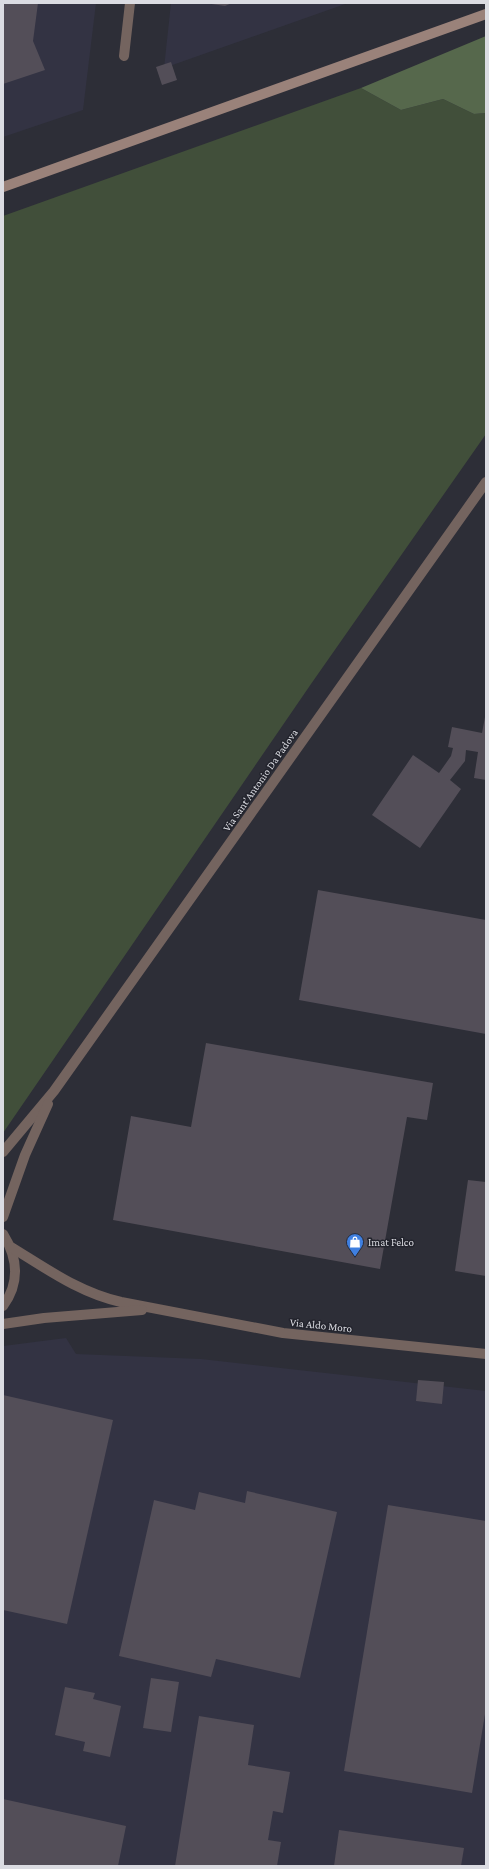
<svg xmlns="http://www.w3.org/2000/svg" width="489" height="1869" viewBox="0 0 489 1869" font-family="'Crimson Pro',serif">
<style>
.built{fill:#333343}
.green{fill:#414f3a}
.forest{fill:#56684c}
.building{fill:#534e58}
.lines{fill:none;stroke-linecap:round;stroke-linejoin:round}
.street{stroke:#74645f;stroke-width:10}
.secondary{stroke:#9a827a;stroke-width:10}
.labels{text-anchor:middle;dominant-baseline:central;stroke-width:3;stroke-linejoin:round;paint-order:stroke}
.street-label{font-size:11px;fill:#dbdce2;stroke:#23242d}
.poi-label{font-size:11px;fill:#dbdce2;stroke:#23242d;text-anchor:start}
</style>
<rect width="100%" height="100%" fill="#2d2e37"/>
<!-- built -->
<g class="built">
<polygon points="3,3 96,3 83,110 3,137"/>
<polygon points="171,3 348,3 164,68"/>
<polygon points="66,1338 76,1354 201,1359 486,1391 486,1866 3,1866 3,1346"/>
</g>
<!-- green -->
<polygon class="green" points="361,88 401,110 443,99 474,114 486,113 486,434 311,684 3,1133 3,216"/>
<!-- forest -->
<polygon class="forest" points="486,36 486,113 474,114 443,99 401,110 361,88"/>
<!-- building -->
<g class="building">
<polygon points="3,3 38,3 33,41 45,70 3,84"/>
<polygon points="205,3 232,3 225,6"/>
<polygon points="171,62 177,80 162,85 156,67"/>
<polygon points="485,717 486,780 474,778 478,752 466,750 465,761 450,780 461,789 420,848 372,815 413,755 439,773 451,756 453,748 448,747 452,727 482,733"/>
<polygon points="318,890 486,920 486,1034 299,1000"/>
<polygon points="206,1043 433,1083 427,1120 407,1117 380,1269 113,1220 131,1116 191,1127"/>
<polygon points="468,1180 486,1182 486,1276 455,1271"/>
<polygon points="418,1380 444,1382 442,1404 416,1401"/>
<polygon points="3,1395 113,1420 67,1624 3,1610"/>
<polygon points="247,1491 337,1512 300,1678 216,1659 211,1677 119,1656 154,1500 195,1510 199,1492 245,1503"/>
<polygon points="388,1505 486,1521 486,1708 472,1793 344,1771"/>
<polygon points="151,1678 179,1682 171,1732 143,1728"/>
<polygon points="65,1687 95,1693 93,1699 121,1706 110,1757 83,1751 85,1742 55,1735"/>
<polygon points="199,1716 254,1725 248,1765 290,1772 283,1813 273,1811 268,1840 281,1842 277,1866 175,1866"/>
<polygon points="3,1799 126,1826 118,1866 3,1866"/>
<polygon points="339,1830 464,1848 461,1866 334,1866"/>
</g>
<g class="lines">
<!-- street -->
<g class="street">
<polyline points="124,56 130,3"/>
<polyline points="3,1152 54,1091 486,482"/>
<polyline points="3,1217 25,1155 48,1104"/>
<path d="M3,1234C18,1258 20,1283 3,1306"/>
<path d="M11,1247C47,1269 80,1293 121,1302L283,1333L486,1354"/>
<polyline points="3,1324 44,1318 142,1310"/>
</g>
<!-- secondary -->
<polyline class="secondary" points="3,187 486,14"/>
</g>
<!-- icons -->
<defs>
<g id="shop-pin" transform="scale(0.9)"><path d="M0 17L-7.5 6A9.5 9.5 0 1 1 7.5 6Z" fill="#3f7fe0" stroke="#23242d"/><path d="M-5-2.5h2.3a2.7 3.5 0 0 1 5.4 0H5L5.5 6h-11ZM-1.5-2.5h3a1.5 2.3 0 0 0-3 0Z" fill="#fff"/></g>
</defs>
<g fill-rule="evenodd">
<use href="#shop-pin" x="355" y="1242"/>
</g>
<g class="labels">
<!-- street labels -->
<g class="street-label">
<text transform="translate(260 780) rotate(-55)">Via Sant'Antonio Da Padova</text>
<text transform="translate(321 1325) rotate(6)">Via Aldo Moro</text>
</g>
<!-- poi labels -->
<g class="poi-label">
<text x="368" y="1242">Imat Felco</text>
</g>
</g>
<!-- border -->
<rect width="489" height="1869" fill="none" stroke="#dbdce2" stroke-width="8"/>
</svg>
